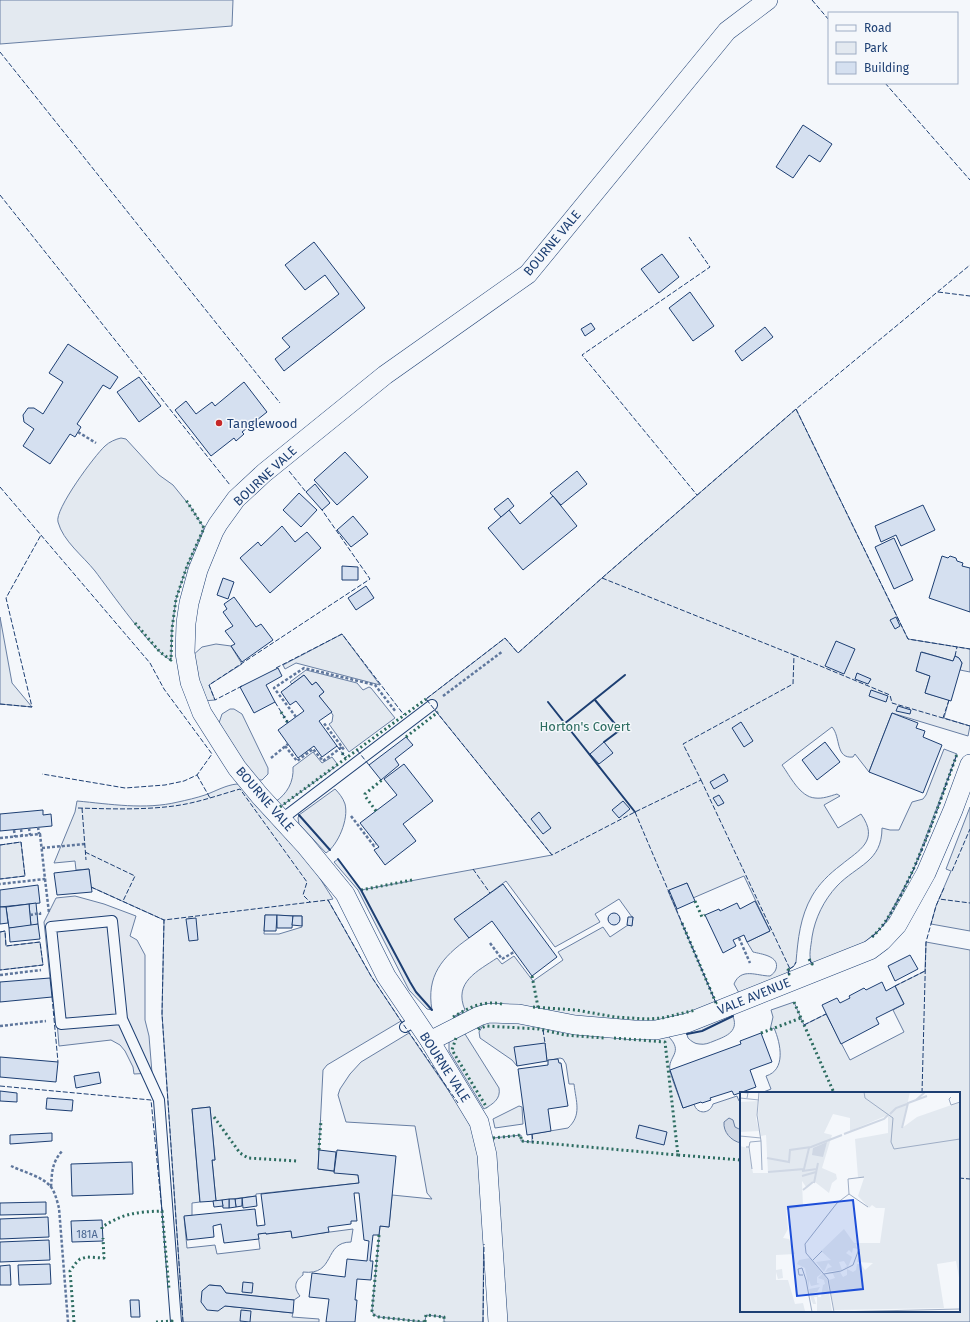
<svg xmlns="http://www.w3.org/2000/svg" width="970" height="1322" viewBox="0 0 970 1322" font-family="'Fira Sans',sans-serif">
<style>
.green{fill:#e3e9f0;stroke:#687fa3;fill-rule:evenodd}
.parking{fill:#e3e8f0;stroke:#687fa3}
.water{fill:#cfd7e4;stroke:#687fa3}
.building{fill:#d5e0f0;stroke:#1d3f73}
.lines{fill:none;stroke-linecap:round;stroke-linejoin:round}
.service-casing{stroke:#1d3f73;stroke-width:12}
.minor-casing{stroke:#1d3f73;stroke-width:20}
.path{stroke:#5e769c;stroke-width:2.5;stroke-dasharray:3 2;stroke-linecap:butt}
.service{stroke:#f4f7fb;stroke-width:10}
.minor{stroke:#f4f7fb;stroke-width:19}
.hedge{stroke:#2c6c60;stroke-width:3;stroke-dasharray:2 3;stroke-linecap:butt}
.fence{stroke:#1d3f73;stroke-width:1;stroke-dasharray:5 2;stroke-linecap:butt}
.wall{stroke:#1d3f73;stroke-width:2}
.poi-dot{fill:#c62828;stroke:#f4f7fb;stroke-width:1.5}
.labels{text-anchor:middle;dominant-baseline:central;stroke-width:3;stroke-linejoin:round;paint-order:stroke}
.number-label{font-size:11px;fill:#4b6792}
.street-label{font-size:13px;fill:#1d3f73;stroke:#f4f7fb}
.poi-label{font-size:13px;fill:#1d3f73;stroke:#f4f7fb;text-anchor:start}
.park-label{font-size:13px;fill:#2c6c60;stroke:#f4f7fb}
.inset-river{fill:none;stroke:#cfd7e4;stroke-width:2}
.inset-road{fill:none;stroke:#9eadc5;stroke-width:1}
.view{fill:#1d4ed8;fill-opacity:0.15;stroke:#1d4ed8;stroke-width:2}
.inset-edge{fill:none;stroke:#1d3f73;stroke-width:2}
</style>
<rect width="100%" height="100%" fill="#f4f7fb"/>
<!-- green -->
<g class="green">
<polygon points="0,0 233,0 232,26 0,44"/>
<path d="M796,409L908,639L970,649V672L960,670L962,663L959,658L955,656L953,661L922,652L916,671L930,676L925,693L949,700L944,718L970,726L968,736L892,713L869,772L855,754L853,757C835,759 841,737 832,727L782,765C790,776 800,797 815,798C823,799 830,796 837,794L840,796L824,805L838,828L861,814C880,841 859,850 841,865C829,874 819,884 812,896C800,917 798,939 796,962L794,966L788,970L789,974L739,993L734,984C741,967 757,976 770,976C773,974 775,972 776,969C780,956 761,954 753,952L747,942L770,931L744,876L693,898L687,883L668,891L716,1003L658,1024L475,1010L453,1017L465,1010C453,982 478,971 497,958L502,964L514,956L533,981L563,960L558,952L603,927L610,937L628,925H632L633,917H632L619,899L595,914L600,922L555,947L506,881L455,919L469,938C442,957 426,976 432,1010L427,1009L409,990L358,890L334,862L338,859L361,890L552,855L426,699L505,638L518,653L602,578Z"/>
<path d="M121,438L126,439L159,475L173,485L190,506L204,528L187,566L176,599L172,629L171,660C155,655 108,588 95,571C83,556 63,541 58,522C54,510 95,455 105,446C109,442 116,439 121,438Z"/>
<polygon points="0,617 12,683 32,707 0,704"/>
<polygon points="342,634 380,685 296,663 285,669 283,665"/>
<polygon points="216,644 231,646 242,664 209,685 215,700 203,701 191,657 202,647"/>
<polygon points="306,670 357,683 363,690 369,687 371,688 395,718 349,752 329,724 332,722 333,715 319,696 324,692 316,682 312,685 304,675 292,684 290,682"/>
<polygon points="230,709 234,709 242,714 268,768 268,774 262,780 255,780 219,723 222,714"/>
<path d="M944,749L957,754L913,871L882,928L862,944L812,964C808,956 811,947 812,937C815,918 824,900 837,886C857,865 882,862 882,828L890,830H899L912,802L923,799L926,795Z"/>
<path d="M313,752L322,763L332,757L338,765L280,807L275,802C287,794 294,782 293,767Z"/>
<path d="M237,784L243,785L300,847L333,899L328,900L371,976L401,1021L327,1065L323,1070L318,1169L358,1175L359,1183L256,1194V1196L216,1201L212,1160H215L210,1107L192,1109L200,1202L192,1203V1216L184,1217L187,1248L215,1245L217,1254L260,1249L258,1234L266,1233V1234L291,1231L292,1237L353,1229L351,1242C323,1242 336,1276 303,1272V1275C295,1281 293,1287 300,1296L294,1300L226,1293L221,1286L210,1285L202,1291L225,1306L293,1313L292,1317L319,1319V1322H183L162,1014L164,920L91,887L89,869L76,870L75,861L54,863L75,812L77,801C110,804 145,810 178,802C187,800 196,798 205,795C216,791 226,785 237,784ZM265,915L302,916V927L279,934H264Z"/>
<path d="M335,789C339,793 343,798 345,804C349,819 338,845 326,853L299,824L298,818L299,815Z"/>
<polygon points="970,807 970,931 931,924 936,906 951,871 946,869"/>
<polygon points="21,842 25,876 0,879 0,845"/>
<polygon points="5,931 6,946 40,942 43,965 0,970 0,932"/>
<path d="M926,942L970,950V1322H506L493,1138L521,1135V1141L532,1142V1134L568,1128C582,1115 576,1102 574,1084H569L566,1064L563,1059L560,1058L547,1061L545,1043L517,1066L512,1060L480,1038L479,1032L482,1027L478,1029L474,1025L486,1018L668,1036C685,1053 667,1056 670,1071C673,1083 679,1096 683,1108L694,1104C697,1115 710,1114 713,1104L737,1096L739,1101L741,1100V1311H959V1093H761L771,1089L766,1076C786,1070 781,1044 774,1028L770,1030L773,1017L771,1010L794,1002L804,1025L826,1014L850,1060L904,1032L893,1010L904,1004L895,986L925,971Z"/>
<path d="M732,1014C740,1031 727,1036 714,1041C709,1043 705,1045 699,1044C695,1044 691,1041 688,1038L686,1031Z"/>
<path d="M461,1030L465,1034L499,1088C501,1099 493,1104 484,1109L449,1051V1041Z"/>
<polygon points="409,1033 466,1116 476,1139 484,1192 483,1322 444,1322 444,1317 426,1315 425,1322 424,1322 379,1317 374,1315 372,1311 380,1226 389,1227 392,1195 432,1199 427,1193 415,1126 346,1122 338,1095 340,1089 350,1074 361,1062"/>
<polygon points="519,1106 522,1107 523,1124 495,1128 493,1119"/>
</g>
<!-- parking -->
<polygon class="parking" points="75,896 104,904 136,916 130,936 137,940 145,955 145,1020 149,1036 152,1073 134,1074 133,1067 125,1051 120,1045 111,1040 59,1046 55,997 52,997 44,922 56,898"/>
<!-- water -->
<path class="water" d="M729,1118L733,1120L735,1127L741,1130V1143C731,1141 723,1132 724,1122Z"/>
<!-- building -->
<g class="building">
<polygon points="803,125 832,144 820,162 809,155 793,178 776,167"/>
<polygon points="314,242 365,308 284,371 275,359 290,347 282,338 339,294 325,275 305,290 285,265"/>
<polygon points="662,254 679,277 659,293 641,269"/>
<polygon points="690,292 714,326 693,341 669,308"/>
<polygon points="591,323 595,329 585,336 581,329"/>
<polygon points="765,327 773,337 742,361 735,351"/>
<polygon points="68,344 118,377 110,389 103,385 77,424 81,427 75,437 70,434 50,464 23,446 34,429 24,422 23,415 28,408 34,408 43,414 63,382 49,373"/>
<polygon points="139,377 161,406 139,422 117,392"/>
<polygon points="244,382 267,412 242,432 244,434 236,441 234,438 211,456 175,410 186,401 196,414 212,402 215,406"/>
<polygon points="345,452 368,477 337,505 314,480"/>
<polygon points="577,471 587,484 561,505 550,493"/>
<polygon points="315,484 330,503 322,510 306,492"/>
<polygon points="299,493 317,510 301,527 283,510"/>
<polygon points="553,496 577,526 523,570 488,528 509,510 520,524"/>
<polygon points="508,498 514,506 501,517 494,509"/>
<polygon points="923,505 935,530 901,546 896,535 881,542 875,526"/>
<polygon points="353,516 368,534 351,547 337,530"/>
<polygon points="282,526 295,542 307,532 321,548 270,593 240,558 258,542 261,546"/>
<polygon points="894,538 913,580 894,589 875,547"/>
<polygon points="942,556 948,558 950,556 956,558 957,561 963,563 962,566 970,568 970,612 929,598"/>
<polygon points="342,566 358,567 358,580 342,580"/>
<polygon points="223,578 234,582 228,599 217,595"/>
<polygon points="366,586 374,598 356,610 348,598"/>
<polygon points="234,597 256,627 261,624 273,640 242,662 231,646 235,644 225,631 233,626 223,612 227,609 224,604"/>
<polygon points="896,617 900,626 895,629 890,620"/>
<polygon points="836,641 855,649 844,674 825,666"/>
<polygon points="921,652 953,661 955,656 959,658 962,663 951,701 925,693 930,676 916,671"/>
<polygon points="278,668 282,676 266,685 275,702 254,713 240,687"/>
<polygon points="857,673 871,679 868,684 855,679"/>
<polygon points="304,675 312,685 316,682 324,692 319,696 332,712 319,721 337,746 322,757 314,746 298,758 278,730 304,711 296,701 290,705 281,692"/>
<polygon points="871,690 888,696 886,702 869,696"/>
<polygon points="898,706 911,710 910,714 896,711"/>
<polygon points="892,713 918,723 916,728 925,731 923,737 942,745 923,793 869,772"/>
<polygon points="741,722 753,741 744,747 732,728"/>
<polygon points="406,737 413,745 395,759 399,765 381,780 369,765"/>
<polygon points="604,742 613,753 599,764 590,754"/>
<polygon points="825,742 840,762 817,780 802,760"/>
<polygon points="404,764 433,801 403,824 416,841 385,865 374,850 379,847 360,823 397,795 384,779"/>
<polygon points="724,774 728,781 714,789 710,782"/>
<polygon points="719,795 724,803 718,806 713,798"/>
<polygon points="623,801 630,809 619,818 612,810"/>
<polygon points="43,810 43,815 51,814 52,826 0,831 0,814"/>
<polygon points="539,812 551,828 543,834 531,819"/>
<polygon points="89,869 92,892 57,895 54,873"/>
<polygon points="687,883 695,901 677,909 669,890"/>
<polygon points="503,884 557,957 532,976 492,921 469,938 454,919"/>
<polygon points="38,885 40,903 0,907 0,890"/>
<polygon points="755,901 770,931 747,942 744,935 733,940 736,946 723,953 705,915 719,909 720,911 737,903 740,909"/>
<polygon points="36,903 38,924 31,926 29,904"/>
<polygon points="29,904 31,926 9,928 6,907"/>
<polygon points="0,907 6,907 8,923 0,924"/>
<circle cx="614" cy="919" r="6"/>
<polygon points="265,915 277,915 276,931 264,931"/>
<polygon points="277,915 293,916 292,928 277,928"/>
<polygon points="293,916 302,916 302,926 292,925"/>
<polygon points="628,917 633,917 632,926 627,925"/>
<polygon points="196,918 198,940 189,941 186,919"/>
<polygon points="38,924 40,939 10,942 9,928"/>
<polygon points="910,955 918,969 895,981 888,966"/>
<polygon points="50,978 52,997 0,1002 0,982"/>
<polygon points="882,982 886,991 895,986 904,1004 876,1018 879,1024 841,1044 822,1005 837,998 840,1003 850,998 849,996 864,988 866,990"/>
<polygon points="761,1033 772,1062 750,1070 756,1087 734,1095 732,1091 710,1098 711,1100 702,1103 701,1102 683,1108 670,1070 741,1044 740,1041"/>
<polygon points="545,1043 547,1061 517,1066 514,1047"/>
<polygon points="0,1057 58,1062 56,1082 0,1077"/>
<polygon points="558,1059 559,1063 561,1063 568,1106 548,1109 551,1131 527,1135 518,1069 548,1065 548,1060"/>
<polygon points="99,1072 101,1083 76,1088 74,1076"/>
<polygon points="0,1091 17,1093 17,1102 0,1101"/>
<polygon points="47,1098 73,1100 72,1111 46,1109"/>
<polygon points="210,1107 215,1160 212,1160 216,1201 200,1202 192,1109"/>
<polygon points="639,1125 667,1132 664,1145 636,1138"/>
<polygon points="52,1133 52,1141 10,1144 10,1135"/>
<polygon points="319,1150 336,1152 334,1171 318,1169"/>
<polygon points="337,1150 396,1156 389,1227 380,1226 379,1235 373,1235 370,1261 373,1261 371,1280 357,1279 355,1300 357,1300 355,1322 326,1322 329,1299 309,1297 312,1273 345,1277 347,1259 367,1261 369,1241 364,1240 359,1193 354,1193 357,1221 351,1221 351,1224 328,1227 329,1232 292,1238 291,1231 266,1234 266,1233 258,1234 259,1239 224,1243 221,1224 213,1226 214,1237 187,1240 184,1216 255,1209 257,1226 265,1225 261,1194 359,1183 358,1175 334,1173"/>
<polygon points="132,1162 133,1194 72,1196 71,1164"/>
<polygon points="256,1196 257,1206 243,1208 242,1198"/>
<polygon points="242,1198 242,1206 236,1207 235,1199"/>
<polygon points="229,1199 235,1199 236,1207 229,1208"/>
<polygon points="229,1199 229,1208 223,1208 222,1200"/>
<polygon points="222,1200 223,1206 214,1207 213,1201"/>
<polygon points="46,1202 46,1214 0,1215 0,1203"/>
<polygon points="48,1217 49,1237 0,1239 0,1219"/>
<polygon points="102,1220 103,1241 72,1242 71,1221"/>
<polygon points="49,1240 50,1260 0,1262 0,1242"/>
<polygon points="50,1264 51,1284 19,1285 18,1265"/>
<polygon points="10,1265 11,1285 0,1285 0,1266"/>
<polygon points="243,1282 253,1283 252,1293 242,1292"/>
<polygon points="209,1285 221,1286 226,1293 294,1300 293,1313 225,1306 218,1311 207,1310 201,1302 202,1291"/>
<polygon points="130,1300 139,1300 140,1317 131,1317"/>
<polygon points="241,1310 251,1311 250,1322 240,1321"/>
</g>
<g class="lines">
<!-- service casing -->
<g class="service-casing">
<g id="service">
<polyline points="282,819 432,705"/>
<polyline points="122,1019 61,1024 51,927 112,921 122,1019 159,1100 176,1322"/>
<polyline points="405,1027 415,1021"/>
</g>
</g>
<!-- minor casing -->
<g class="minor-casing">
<g id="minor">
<polyline points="430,1041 479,1016 489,1013 519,1014 575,1025 634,1030 656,1030 687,1023 870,950 882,941 897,925 926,873 953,810 970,764"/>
<polyline points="498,1322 487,1155 479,1122 430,1041 386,976 345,894 305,845 260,796 237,768 202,713 190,682 185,653 186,623 189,603 198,570 214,531 218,524 236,499 264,473 385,375 528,274 727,31 768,0"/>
</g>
</g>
<!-- path -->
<g class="path">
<polyline points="78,432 96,443"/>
<polyline points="443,696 503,651"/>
<polyline points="296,717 274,688 304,668 375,685 396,712"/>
<polyline points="285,746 297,761 313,749 323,761 342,747 323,722"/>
<polyline points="342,747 345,751"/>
<polyline points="271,758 288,744"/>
<polyline points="351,816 374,846 376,844"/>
<polyline points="38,827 39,834"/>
<polyline points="29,828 30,835"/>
<polyline points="21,829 22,836"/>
<polyline points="14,830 15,837"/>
<polyline points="0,838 40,834 45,879 0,884"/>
<polyline points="42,848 85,844"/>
<polyline points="45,879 49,913"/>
<polyline points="30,915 40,913 40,915"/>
<polyline points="739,938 750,963"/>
<polyline points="490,943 502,959 514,952"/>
<polyline points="0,975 41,970"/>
<polyline points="0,1026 46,1021"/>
<path d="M11,1166C23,1172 42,1176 51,1187C55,1192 57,1201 59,1208L68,1322"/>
<path d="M51,1187C52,1171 52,1163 62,1151"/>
</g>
<!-- service -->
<use href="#service" class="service"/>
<!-- minor -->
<use href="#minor" class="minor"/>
<!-- hedge -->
<g class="hedge">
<polyline points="135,623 160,652 171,660 172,629 176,599 187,566 204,528 186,500"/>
<polyline points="281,712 288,723"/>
<polyline points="406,737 438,712"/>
<polyline points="342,753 346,758"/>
<polyline points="280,807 426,699"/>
<polyline points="376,811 365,796 365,794 383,779"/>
<polyline points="361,890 412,880"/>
<polyline points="695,901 702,917 705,915"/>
<polyline points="682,923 716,1003 714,1003"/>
<path d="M872,937C885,925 892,911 901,895C924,850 940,801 957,754"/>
<polyline points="809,959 812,964 814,964"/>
<polyline points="788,974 789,974 788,970 790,969"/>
<polyline points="532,976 538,1007"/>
<polyline points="794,1002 834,1093"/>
<polyline points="533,1007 576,1010 615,1017 647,1019 662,1018 696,1010"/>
<path d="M453,1017C468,1008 483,1000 502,1004"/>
<polyline points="478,1029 486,1026 539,1029 565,1035 604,1038"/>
<polyline points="761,1033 801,1018"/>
<polyline points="456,1038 452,1050 487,1108"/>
<polyline points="614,1038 665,1042 678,1155 741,1160"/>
<polyline points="214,1117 240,1153 248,1158 297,1161"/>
<polyline points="493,1138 521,1135 521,1141 678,1155"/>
<polyline points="319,1150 321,1120"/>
<path d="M102,1229V1227C124,1213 137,1212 162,1211L169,1289"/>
<polyline points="379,1235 372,1311 374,1315 379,1317 424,1322"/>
<polyline points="74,1322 70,1271 76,1263 80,1259 87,1257 104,1258 103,1238"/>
<polyline points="156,1322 172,1321 171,1319"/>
<polyline points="425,1322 426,1315 444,1317 444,1322"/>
</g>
<!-- fence -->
<g class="fence">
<polyline points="812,0 829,20"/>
<polyline points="0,52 280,403"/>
<polyline points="885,83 970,180"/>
<polyline points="0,195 230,485"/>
<polyline points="689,237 710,267 582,355 697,495"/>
<polyline points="938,292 970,296"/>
<polyline points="796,409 908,639 970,649"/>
<polyline points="289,471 306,492"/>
<polyline points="0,487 150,663 164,689 212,754 197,775 184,781 165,785 125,788 42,774"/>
<polygon points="602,578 794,655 793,684 683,744 701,780 635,812 552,855 426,699 505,638 518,653"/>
<polyline points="602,578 796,409 970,265"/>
<polyline points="794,655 890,695 892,703 970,726"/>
<polyline points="955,656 957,647"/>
<polyline points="276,668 342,634 404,715"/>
<polyline points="242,686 215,700 209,685 370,579 322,510"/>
<polyline points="275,702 288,723"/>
<polyline points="0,704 32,707 6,598 41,535"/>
<polyline points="943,718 949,700"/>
<polyline points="337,746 346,758"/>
<polyline points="357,750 369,765"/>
<polyline points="197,775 210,798"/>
<polyline points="701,780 790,969"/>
<path d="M78,808C110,809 143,810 174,806C197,803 219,795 240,789L307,882L303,895L310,902"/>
<polyline points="82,808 86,860"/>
<polyline points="635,812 716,1003"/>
<polyline points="0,845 21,842 25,876 0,879"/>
<polyline points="85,852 135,876 123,901"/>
<polyline points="473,869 490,893"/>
<polyline points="952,871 970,829"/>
<polyline points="91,887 164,920"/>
<polyline points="944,888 939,899 970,903"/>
<polyline points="0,932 5,931 6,946 40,942 43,965 0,970"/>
<path d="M872,937C886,925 892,911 901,895C925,850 940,801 957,754"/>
<polyline points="809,959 812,964 814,964"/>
<polyline points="788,974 789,974 788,970 794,966 796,962"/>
<polyline points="895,986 925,971"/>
<polyline points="52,997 58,1062"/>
<polyline points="804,1025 826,1014"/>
<polyline points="543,1030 545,1043"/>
<polyline points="0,1086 151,1100 162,1211"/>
<polyline points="922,1093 926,942 936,906 939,899"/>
<polyline points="532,1134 533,1142"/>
<polyline points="959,1178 970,1179"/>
<polyline points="183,1322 162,1014 164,920 328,900 371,976 401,1021 458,1103"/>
<polyline points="483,1322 484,1244"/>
</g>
<!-- wall -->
<g class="wall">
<polyline points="595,700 620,730 604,742"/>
<polyline points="548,702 635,812"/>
<polyline points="564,724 625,675"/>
<polyline points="299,815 330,850"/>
<polyline points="338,859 361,890 410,982 416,992 432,1010"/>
<polyline points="687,1034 702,1031 733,1016"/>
</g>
</g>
<!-- markers -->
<circle class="poi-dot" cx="219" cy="423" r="4"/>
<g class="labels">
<!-- number labels -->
<g class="number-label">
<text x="87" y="1234">181A</text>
</g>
<!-- street labels -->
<g class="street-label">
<text transform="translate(552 243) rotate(-50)">BOURNE VALE</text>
<text transform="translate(265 476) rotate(-43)">BOURNE VALE</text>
<text transform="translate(265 799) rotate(49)">BOURNE VALE</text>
<text transform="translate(754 996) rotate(-22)">VALE AVENUE</text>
<text transform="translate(445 1067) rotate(57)">BOURNE VALE</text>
</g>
<!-- poi labels -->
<g class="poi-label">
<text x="227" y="423">Tanglewood</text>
</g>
<!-- park labels -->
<g class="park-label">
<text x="585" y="726">Horton's Covert</text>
</g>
</g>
<!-- overview -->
<g transform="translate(740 1092)">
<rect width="220" height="220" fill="#f4f7fb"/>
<path d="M20,0H170L162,36L177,25L220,10V191L216,169L197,172L204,216L94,218L89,188L95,186L93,182L87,180H100L103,185L107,183V177L113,180L116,178L117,172H121L125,178L133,171L117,170L120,156L115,152L118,157L113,156L112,161L109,158L106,161L112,165L108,175L104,176L107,174L104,169L99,170L102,178L85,180L88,176L92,175L88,171L84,180L76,170L91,168L81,159L104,137L114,151H140L145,116H136L132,113L129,116L118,104L124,86L118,85L115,47L148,41V23L110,39V26L93,22L84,41L92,43L82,76L96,82L97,87L92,91L89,101L75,90L66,95L62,89L63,115L46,118L48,137L43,146L49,147L55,162L36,163V178L42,177L43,186L38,187L36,180V188H48L55,212L63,211L65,219L0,220V54L8,56L13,81H28L26,43L21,44L18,23ZM18,9L16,27L19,39L0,40V10ZM70,166L82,181L77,185V191L80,192L71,194L69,188V197L80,195L77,200L71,201H79L78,205H81L83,193L85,192L84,188L78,186L83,181L87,187L92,219H77V205H74L76,212H73L71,207L65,176L57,172L59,168Z" fill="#e3e9f0"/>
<path d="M87,50L83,65L72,63L73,56Z" fill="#cfd7e4"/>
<path class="inset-river" d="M176,8L185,0M150,22L156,16L167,12M162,36L168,11L187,4M104,42L144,27L148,23M27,66L49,70L50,58L71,55L102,43M62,79L77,77M28,80L64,77L69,56M62,84L76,80M74,91L78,71M63,98L73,90"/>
<path class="inset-road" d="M19,0L17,23L21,49L22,78M124,0L125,6L153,26L151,50L154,57L220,47M0,3V0L8,1L7,6M211,5L209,7L211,13L220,10M0,6L19,8M0,44L21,46M6,55H9L10,50L21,49M9,55L12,77M109,102L128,115M73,168L82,159M84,182L101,179L113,173L119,157M63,183H59L58,177L62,176L66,188L72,220M94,220L88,187L66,161L65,152L97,111L109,102L108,87L124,85M94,220L220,217"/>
<path class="view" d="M113,108L123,197L57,204L48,115Z"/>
<rect width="220" height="220" class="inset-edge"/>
</g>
<!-- legend -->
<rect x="828" y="12" width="130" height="72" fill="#f4f7fb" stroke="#9eadc5"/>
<rect x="836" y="25" width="20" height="6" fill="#f4f7fb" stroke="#9eadc5"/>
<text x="864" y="32" font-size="12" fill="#1d3f73">Road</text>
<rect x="836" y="42" width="20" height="12" fill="#e3e9f0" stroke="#9eadc5"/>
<text x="864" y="52" font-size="12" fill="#1d3f73">Park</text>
<rect x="836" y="62" width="20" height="12" fill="#d5e0f0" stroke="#9eadc5"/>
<text x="864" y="72" font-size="12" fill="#1d3f73">Building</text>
</svg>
